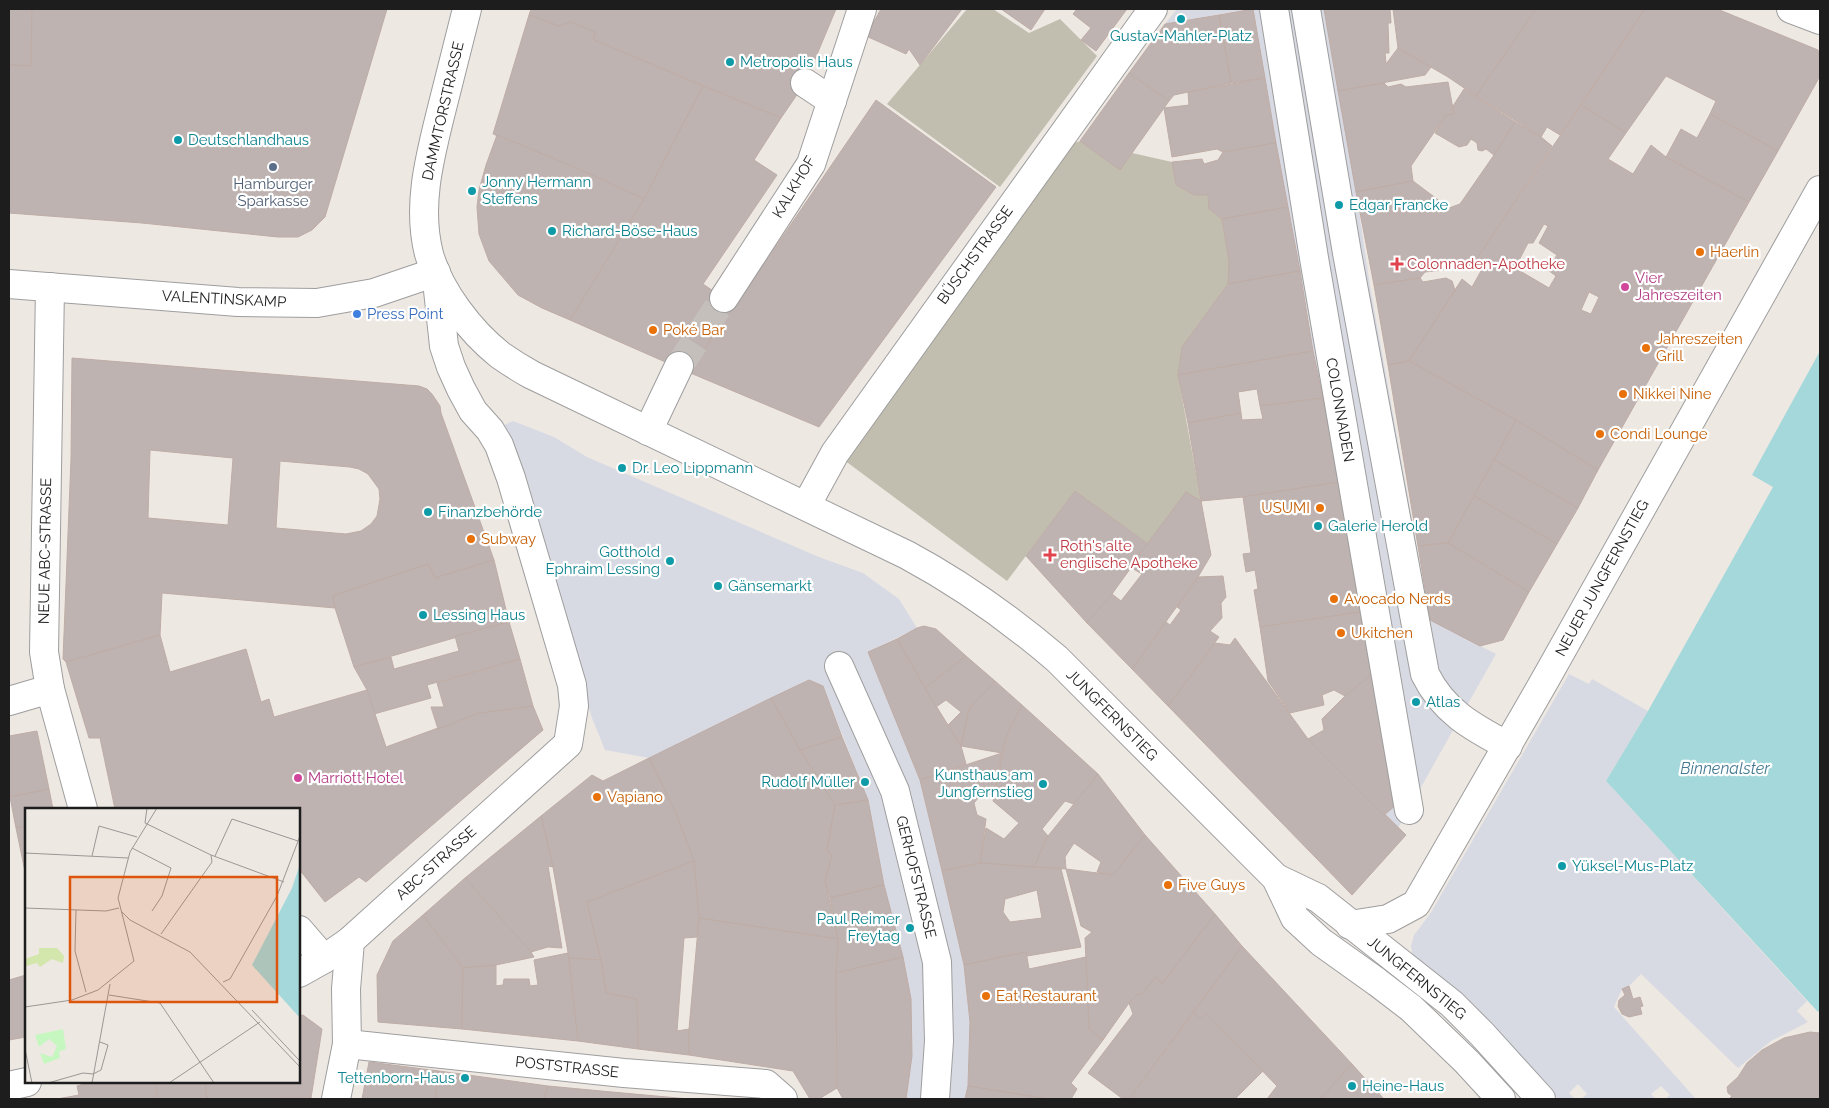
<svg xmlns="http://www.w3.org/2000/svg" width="1829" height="1108" viewBox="0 0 1829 1108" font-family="Raleway,sans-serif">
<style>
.construction{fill:#c2beaf}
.plaza{fill:#d8dae3}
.water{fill:#a5d8da}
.building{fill:#beb3b0;stroke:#bfaca6;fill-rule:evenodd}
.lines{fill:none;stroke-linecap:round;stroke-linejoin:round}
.minor-tunnel{stroke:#c4bfbb;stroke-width:28;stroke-dasharray:28 14;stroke-linecap:butt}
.minor-casing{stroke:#9e9e9e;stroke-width:30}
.minor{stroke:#fff;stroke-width:28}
.culture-dot{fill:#0f9aa8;stroke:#fff;stroke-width:2}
.service-dot{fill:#5c6f8a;stroke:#fff;stroke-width:2}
.food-dot{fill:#e8710a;stroke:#fff;stroke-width:2}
.health-dot{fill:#e0444e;stroke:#fff;stroke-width:2}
.hotel-dot{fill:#d1479c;stroke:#fff;stroke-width:2}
.shop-dot{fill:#3f7fe0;stroke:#fff;stroke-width:2}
.labels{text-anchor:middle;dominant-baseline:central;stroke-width:4.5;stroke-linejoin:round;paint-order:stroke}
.culture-label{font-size:15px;fill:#0d838f;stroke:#fff;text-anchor:start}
.street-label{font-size:15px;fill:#1d1d1d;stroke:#fff}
.service-label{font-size:15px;fill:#4e5e75;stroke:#fff}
.food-label{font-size:15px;fill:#c56008;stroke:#fff;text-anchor:start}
.health-label{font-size:15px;fill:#be3a42;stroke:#fff;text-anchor:start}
.hotel-label{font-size:15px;fill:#b23c85;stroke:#fff;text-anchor:start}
.shop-label{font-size:15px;fill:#366cbe;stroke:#fff;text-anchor:start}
.water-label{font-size:16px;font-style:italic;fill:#457a92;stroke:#fff}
.inset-road{fill:none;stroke:#9a9794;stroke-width:1}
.view{fill:#de560d;fill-opacity:0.15;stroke:#de560d;stroke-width:2.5}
.inset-edge{fill:none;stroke:#1d1d1d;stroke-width:2.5}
</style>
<rect width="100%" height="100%" fill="#eee8e3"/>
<!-- construction -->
<g class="construction">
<polygon points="967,9 993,9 1029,33 1060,19 1097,56 1000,187 887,104"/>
<polygon points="1080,141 1120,169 1132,153 1172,162 1176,185 1194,195 1208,195 1209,209 1222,219 1229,262 1228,284 1182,347 1178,375 1201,501 1186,493 1148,544 1075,491 1007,581 844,460 1072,144"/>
</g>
<!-- plaza -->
<g class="plaza">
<polygon points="1177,9 1249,9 1165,24"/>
<polygon points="1253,9 1324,9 1355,184 1370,286 1430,620 1496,654 1398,828 1384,815 1360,612 1339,482 1313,351 1309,320 1276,143"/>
<polygon points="513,421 554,437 587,457 819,557 863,573 899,599 917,628 868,652 920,780 964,965 970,1022 968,1086 965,1099 906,1099 912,1056 911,999 903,957 884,885 868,800 823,686 809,680 649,758 605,750 592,718 502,426"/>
<polygon points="1569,674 1589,684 1592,679 1648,711 1606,781 1807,1001 1797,1011 1808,1022 1771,1041 1738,1068 1641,974 1629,986 1622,989 1614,1007 1696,1099 1665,1099 1670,1095 1661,1086 1651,1094 1656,1099 1581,1099 1587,1094 1578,1084 1569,1093 1575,1099 1558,1099 1518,1056 1413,958 1411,946 1414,935 1430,914"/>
</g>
<!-- water -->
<polygon class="water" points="1820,351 1820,1010 1818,1012 1606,781 1648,711 1773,487 1752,475"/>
<!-- building -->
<g class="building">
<polygon points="9,9 32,9 31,66 9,65"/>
<polygon points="32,9 387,9 325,217 312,230 298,237 278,237 142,223 9,213 9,65 31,66"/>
<polygon points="531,9 836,9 805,83 781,118 594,40 595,32 571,22 559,26 529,15"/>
<polygon points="881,9 962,9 920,65 909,49 906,54 866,36"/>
<polygon points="1001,9 1045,9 1031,30"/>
<polygon points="1077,9 1127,9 1096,51 1081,40 1091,28 1073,14"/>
<polygon points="1253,9 1265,78 1231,83 1219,15"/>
<polygon points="1324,9 1390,9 1391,23 1388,23 1389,53 1385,53 1386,64 1398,48 1431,67 1425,75 1338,91"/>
<polygon points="1393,9 1536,9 1476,96 1448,77 1398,48"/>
<polygon points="1536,9 1645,9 1560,135 1547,127 1541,137 1476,96"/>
<polygon points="1645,9 1717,9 1818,50 1820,58 1820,76 1778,151 1710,114 1716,101 1666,76 1626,133 1581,105"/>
<polygon points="529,15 559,26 571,22 595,32 594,40 703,86 644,199 581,170 493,134"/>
<polygon points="1219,15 1231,83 1174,95 1169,101 1129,73 1165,24"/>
<polygon points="1129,73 1169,101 1120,170 1080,141"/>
<polygon points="1265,78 1276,143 1223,152 1217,149 1172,157 1164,108 1189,105 1188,92"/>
<polygon points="1448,82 1454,114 1446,115 1411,166 1413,181 1356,192 1338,91 1384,83 1388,87 1401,84 1406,87"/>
<polygon points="703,86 781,118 754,160 777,175 703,284 735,306 688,372 570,320 644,199"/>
<polygon points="1464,89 1515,122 1494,155 1486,149 1482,151 1478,150 1477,143 1471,139 1467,145 1459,147 1435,133 1446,115 1454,114 1453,106"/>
<polygon points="876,100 996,187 819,427 688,372 735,306"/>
<path d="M1581,105L1626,133L1608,159L1633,174L1651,145L1666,157L1749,202L1598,470L1516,420L1409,361L1462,279L1472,287L1481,271L1473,264ZM1544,224L1548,226L1539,243L1557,255L1548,270L1556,276L1549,288L1515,268L1528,243H1533ZM1589,292L1599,297L1591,314L1581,310Z"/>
<polygon points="1710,114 1778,151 1749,202 1666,157 1681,129 1697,138"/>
<polygon points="1515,122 1541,137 1552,146 1473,264 1469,267 1425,272 1420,278 1374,285 1356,192 1413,181 1449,208 1460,204 1494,155"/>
<polygon points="497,135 581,170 644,199 570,320 542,308 518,295 489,261 479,234 477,207 479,190 486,165"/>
<polygon points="1276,143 1288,207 1222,219 1209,209 1208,195 1194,195 1176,185 1172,162 1202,159 1204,164 1218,160 1223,152"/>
<polygon points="1288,207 1300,271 1228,284 1229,262 1222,219"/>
<polygon points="1300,271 1313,351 1178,375 1182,347 1228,284"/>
<polygon points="1420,278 1423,282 1446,278 1452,281 1455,290 1409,361 1388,365 1374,285"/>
<polygon points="1313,351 1323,398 1260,406 1257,389 1238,392 1241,413 1188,423 1178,375"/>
<path d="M72,358L419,386L427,389L432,394L440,406L441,413L494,560L435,578L428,564L333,596L335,608L162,593L160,635L66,662L63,659L71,459ZM150,450L233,458L228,525L148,518ZM280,461L350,467L359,469L368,474L379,489L380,499L377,516L371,524L361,531L346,534L276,528Z"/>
<polygon points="1409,361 1516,420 1448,543 1418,546 1388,365"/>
<polygon points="1323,398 1339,482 1243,497 1201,501 1188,423 1241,413 1242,420 1263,419 1260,406"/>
<polygon points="1516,420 1598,470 1578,508 1494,460"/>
<polygon points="1494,460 1578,508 1557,544 1474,496"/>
<polygon points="1339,482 1360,612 1260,627 1254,590 1258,589 1255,570 1246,572 1243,554 1251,553 1243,497"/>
<polygon points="1075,491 1148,544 1112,594 1087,623 1026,556"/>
<polygon points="1186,492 1201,501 1211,555 1198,577 1132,669 1087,623 1112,594 1121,601 1142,574 1130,567"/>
<polygon points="1474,496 1557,544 1529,592 1448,543"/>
<polygon points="1448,543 1529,592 1503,640 1480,646 1430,620 1418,546"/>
<polygon points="494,560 509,622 354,667 335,608 333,596 428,564 435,578"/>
<polygon points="1223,576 1226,597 1221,603 1222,618 1210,631 1219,637 1168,706 1132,669 1166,622 1170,625 1181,610 1177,607 1198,577"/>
<polygon points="1360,612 1372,674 1345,696 1334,690 1322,695 1324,705 1290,713 1268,681 1260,627"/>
<polygon points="509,622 520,659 427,685 431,698 374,714 367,690 354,667 391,657 394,669 459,651 455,636"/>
<polygon points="924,626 936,629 966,656 925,688 897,639 917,628"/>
<polygon points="160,635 170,672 246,649 261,702 269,699 274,717 367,690 386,747 479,713 533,706 543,730 366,882 359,877 325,902 299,869 299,809 115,809 100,738 89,738 66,662"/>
<polygon points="1235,638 1308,739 1406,835 1352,895 1168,706 1215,643 1230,645"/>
<polygon points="897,639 925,688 961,746 966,764 920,780 868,652"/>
<polygon points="966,656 995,681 969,709 961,746 948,725 961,712 946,700 936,707 925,688"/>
<polygon points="520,659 533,706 479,713 438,729 431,707 444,707 437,683"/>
<polygon points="1372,674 1395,806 1384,815 1308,739 1324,730 1322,719 1345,696"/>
<polygon points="809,680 823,686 842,737 800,750 771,698"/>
<polygon points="995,681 1022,705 1006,737 1002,753 961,746 969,709"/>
<polygon points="771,698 800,750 835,805 827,850 832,856 825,881 838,939 699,918 694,861 675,811 649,758"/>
<polygon points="1022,705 1098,774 1074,804 1065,801 1042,829 1048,836 1034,867 980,863 986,828 1004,839 1019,823 993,801 1006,737"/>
<polygon points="37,731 49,789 9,797 9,736"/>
<polygon points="842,737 868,800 835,805 800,750"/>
<polygon points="1002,753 994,795 979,797 974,803 977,815 986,819 980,863 942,871 920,780"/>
<polygon points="649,758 675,811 694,861 587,902 601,960 569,958 553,867 541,816 592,775 603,781"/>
<polygon points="1098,774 1145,835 1113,875 1097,872 1101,862 1074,843 1065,857 1066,869 1034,867 1048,836"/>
<polygon points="49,789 53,809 26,809 26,826 16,828 10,797"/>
<polygon points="868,800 884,885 830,898 825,881 832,856 827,850 835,805"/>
<polygon points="541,816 553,867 548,866 562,948 548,947 531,952 465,878"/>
<polygon points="26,826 26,876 16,828"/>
<polygon points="1145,835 1215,914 1162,984 1156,977 1141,995 1138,994 1129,1003 1103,1040 1089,1029 1085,938 1092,932 1081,926 1066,869 1113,875"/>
<polygon points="694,861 699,918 697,937 684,938 677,1031 689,1029 689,1055 638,1049 637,999 606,993 601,960 587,902"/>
<path d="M980,863L1061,869L1081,947L1027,956L1026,952L964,965L942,871ZM1037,890L1042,918L1010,922L1003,912L1005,899Z"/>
<polygon points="465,878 531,952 534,957 496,965 463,968 423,915"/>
<polygon points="884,885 903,957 836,973 838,939 830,898"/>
<polygon points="1215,914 1242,946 1129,1099 1123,1099 1088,1073 1133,1014 1129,1003 1138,994 1141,995 1156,977 1162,984"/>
<polygon points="423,915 463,968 462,1029 378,1022 377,975 393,941"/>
<polygon points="699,918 838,939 836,973 837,1088 819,1099 810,1099 793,1071 689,1055 689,1029"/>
<polygon points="1242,946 1352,1064 1320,1099 1267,1099 1277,1086 1206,1013 1200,1019 1193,1013"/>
<polygon points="1026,952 1029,969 1086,957 1089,1029 1103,1040 1071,1083 1077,1089 1071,1099 1048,1099 968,1086 970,1022 964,965"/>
<polygon points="568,953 578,1041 462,1029 463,968 496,965 496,986 503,985 504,979 529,979 530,986 538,985 534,960"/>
<polygon points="903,957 911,999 912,1056 906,1099 843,1099 837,1088 836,973"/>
<polygon points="569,958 601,960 606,993 637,999 638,1049 578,1041"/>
<polygon points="26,975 26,1037 9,1040 9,980"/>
<polygon points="1629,986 1633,999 1640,997 1643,1006 1640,1007 1642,1014 1629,1017 1622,1014 1618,1006 1619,1000 1625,995 1622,989"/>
<polygon points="1193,1013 1200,1019 1206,1013 1263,1071 1235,1099 1129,1099"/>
<polygon points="303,1015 322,1029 311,1098 207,1099 205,1082 299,1082 299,1016"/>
<polygon points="1810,1032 1820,1033 1820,1099 1729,1099 1732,1096 1728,1093 1727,1087 1738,1077 1747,1063 1762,1050 1784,1038"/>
<polygon points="369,1062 439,1071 435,1099 362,1099"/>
<polygon points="1352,1064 1361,1074 1384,1099 1320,1099"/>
<polygon points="439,1071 548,1086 544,1099 435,1099"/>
<polygon points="91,1082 155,1082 158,1099 57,1099 79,1095 77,1086"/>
<polygon points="155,1082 205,1082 207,1099 158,1099"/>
<polygon points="548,1086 601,1091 689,1099 544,1099"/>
<polygon points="968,1086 1048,1099 965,1099"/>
</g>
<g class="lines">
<!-- minor-tunnel -->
<polyline class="minor-tunnel" points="679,366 724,298"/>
<!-- minor casing -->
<g class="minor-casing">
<g id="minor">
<path d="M467,9C459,41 451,72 443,104C431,153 416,204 429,254C439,291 470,331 500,355C510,362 521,369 532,375L907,555C961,584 1010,619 1057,659L1276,878L1295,918L1321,942L1377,982L1411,1008L1467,1062L1501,1099"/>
<polyline points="1274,9 1314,258 1409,810"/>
<path d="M1306,9L1347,253L1425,674C1443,711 1472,727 1508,746"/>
<polyline points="1791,9 1820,20"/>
<polyline points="805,83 832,101"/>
<polyline points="9,284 238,302 317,303 374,293 436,272"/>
<polyline points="50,287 44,652 50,689 83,809"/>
<polyline points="724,298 811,164 862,9"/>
<polyline points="648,431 679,366"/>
<polyline points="806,506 835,453 1153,9"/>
<polyline points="839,666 895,791 937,962 939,1041 935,1099"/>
<polyline points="9,701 50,689"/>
<polyline points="1276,878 1318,898 1452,1004 1482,1034 1541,1099"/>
<polyline points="1350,925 1388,919 1416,904 1545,680 1820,190"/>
<polyline points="299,930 324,959"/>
<polyline points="299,973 324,959 350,941 568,744 574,706 572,685 511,478 499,445 490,430 473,411 461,389 451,367 444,346 437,281"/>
<polyline points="347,1044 624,1073 766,1084 783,1099"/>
<polyline points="9,1086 27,1082"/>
<polyline points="336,1099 347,1044 346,989 350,941"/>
</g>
</g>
<!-- minor -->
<use href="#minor" class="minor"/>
</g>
<!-- markers -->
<g class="culture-dot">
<circle cx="1181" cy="19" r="5"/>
<circle cx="730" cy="62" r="5"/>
<circle cx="178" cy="140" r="5"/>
<circle cx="472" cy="191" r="5"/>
<circle cx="1339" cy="205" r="5"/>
<circle cx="552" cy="231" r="5"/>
<circle cx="622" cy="468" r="5"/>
<circle cx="428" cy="512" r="5"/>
<circle cx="1318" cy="526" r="5"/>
<circle cx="670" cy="561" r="5"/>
<circle cx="718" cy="586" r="5"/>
<circle cx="423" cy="615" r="5"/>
<circle cx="1416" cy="702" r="5"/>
<circle cx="865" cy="782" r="5"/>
<circle cx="1043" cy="784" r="5"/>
<circle cx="1562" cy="866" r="5"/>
<circle cx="910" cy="928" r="5"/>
<circle cx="465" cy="1078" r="5"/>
<circle cx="1352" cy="1086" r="5"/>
</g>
<circle class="service-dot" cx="273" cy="167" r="5"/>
<g class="food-dot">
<circle cx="1700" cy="252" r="5"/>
<circle cx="653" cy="330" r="5"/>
<circle cx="1646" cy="348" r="5"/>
<circle cx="1623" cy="394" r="5"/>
<circle cx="1600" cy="434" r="5"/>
<circle cx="1320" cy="508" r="5"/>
<circle cx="471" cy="539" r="5"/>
<circle cx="1334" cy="599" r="5"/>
<circle cx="1341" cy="633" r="5"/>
<circle cx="597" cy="797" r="5"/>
<circle cx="1168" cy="885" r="5"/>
<circle cx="986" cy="996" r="5"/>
</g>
<g class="health-dot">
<path d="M1394.5 256.5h5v5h5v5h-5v5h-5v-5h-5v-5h5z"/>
<path d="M1047.5 547.5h5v5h5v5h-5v5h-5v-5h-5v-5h5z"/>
</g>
<g class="hotel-dot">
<circle cx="1625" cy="287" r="5"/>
<circle cx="298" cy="778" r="5"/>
</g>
<circle class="shop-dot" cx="357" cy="314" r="5"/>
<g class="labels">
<!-- culture labels -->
<g class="culture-label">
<text x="1181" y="36" text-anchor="middle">Gustav-Mahler-Platz</text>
<text x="740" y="62">Metropolis Haus</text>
<text x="188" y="140">Deutschlandhaus</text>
<text x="482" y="182">Jonny Hermann<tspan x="482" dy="17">Steffens</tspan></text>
<text x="1349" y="205">Edgar Francke</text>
<text x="562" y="231">Richard-Böse-Haus</text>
<text x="632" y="468">Dr. Leo Lippmann</text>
<text x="438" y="512">Finanzbehörde</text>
<text x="1328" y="526">Galerie Herold</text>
<text x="660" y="552" text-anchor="end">Gotthold<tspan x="660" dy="17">Ephraim Lessing</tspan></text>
<text x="728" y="586">Gänsemarkt</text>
<text x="433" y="615">Lessing Haus</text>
<text x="1426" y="702">Atlas</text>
<text x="1033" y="775" text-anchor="end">Kunsthaus am<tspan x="1033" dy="17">Jungfernstieg</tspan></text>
<text x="855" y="782" text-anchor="end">Rudolf Müller</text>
<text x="1572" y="866">Yüksel-Mus-Platz</text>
<text x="900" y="919" text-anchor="end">Paul Reimer<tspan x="900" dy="17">Freytag</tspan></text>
<text x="455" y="1078" text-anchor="end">Tettenborn-Haus</text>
<text x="1362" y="1086">Heine-Haus</text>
</g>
<!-- street labels -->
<g class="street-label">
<text transform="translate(443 111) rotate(-77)">DAMMTORSTRASSE</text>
<text transform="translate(794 187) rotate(-59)">KALKHOF</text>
<text transform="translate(975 255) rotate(-54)">BÜSCHSTRASSE</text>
<text transform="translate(224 299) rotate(3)">VALENTINSKAMP</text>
<text transform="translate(1340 410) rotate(80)">COLONNADEN</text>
<text transform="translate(45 551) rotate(-89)">NEUE ABC-STRASSE</text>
<text transform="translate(1602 578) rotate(-61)">NEUER JUNGFERNSTIEG</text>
<text transform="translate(1112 715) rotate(45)">JUNGFERNSTIEG</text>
<text transform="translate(436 863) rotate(-42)">ABC-STRASSE</text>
<text transform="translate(916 877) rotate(76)">GERHOFSTRASSE</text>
<text transform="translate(1417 978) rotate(39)">JUNGFERNSTIEG</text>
<text transform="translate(567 1067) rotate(6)">POSTSTRASSE</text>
</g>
<!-- service labels -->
<g class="service-label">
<text x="273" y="184">Hamburger<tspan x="273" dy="17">Sparkasse</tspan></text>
</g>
<!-- food labels -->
<g class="food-label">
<text x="1710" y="252">Haerlin</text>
<text x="663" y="330">Poké Bar</text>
<text x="1656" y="339">Jahreszeiten<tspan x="1656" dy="17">Grill</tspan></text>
<text x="1633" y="394">Nikkei Nine</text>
<text x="1610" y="434">Condi Lounge</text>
<text x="1310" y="508" text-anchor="end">USUMI</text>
<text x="481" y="539">Subway</text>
<text x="1344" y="599">Avocado Nerds</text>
<text x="1351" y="633">Ukitchen</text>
<text x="607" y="797">Vapiano</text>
<text x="1178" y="885">Five Guys</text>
<text x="996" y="996">Eat Restaurant</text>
</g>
<!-- health labels -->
<g class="health-label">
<text x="1407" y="264">Colonnaden-Apotheke</text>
<text x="1060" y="546">Roth's alte<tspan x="1060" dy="17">englische Apotheke</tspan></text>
</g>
<!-- hotel labels -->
<g class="hotel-label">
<text x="1635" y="278">Vier<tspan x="1635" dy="17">Jahreszeiten</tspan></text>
<text x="308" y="778">Marriott Hotel</text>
</g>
<!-- shop labels -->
<g class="shop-label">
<text x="367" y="314">Press Point</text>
</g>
<!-- water labels -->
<g class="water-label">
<text x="1725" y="768">Binnenalster</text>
</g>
</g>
<!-- overview -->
<g transform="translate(25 808)">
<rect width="275" height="275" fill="#eee8e3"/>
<path d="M14,140H32L39,148L38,155L27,151L15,159L12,155L1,158L0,151L14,146Z" fill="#d3e6ab"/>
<path d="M38,221L41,241L34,244L35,250L19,256L15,245L27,249L32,238L24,231L14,239L10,227Z" fill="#c7f7c1"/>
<path d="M275,56V210L227,157L267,80Z" fill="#a5d8da"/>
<path class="inset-road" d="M120,15L186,47L259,74M120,15L122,0M107,40L146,60L137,88L127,103M0,45L103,50M67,48L74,18L112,29M190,48L207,11L273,33M0,100L81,103L94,100M51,102L50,143L61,184M96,103L105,112L165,144L275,259M136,126L187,54L186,47M198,174L205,171L252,88L275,28M84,187L135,195L189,275M0,199L47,192L73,182L109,153L93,90L105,44L132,0M227,202L274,252M0,241L7,275M68,266L76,262L83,237L75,234M23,275L58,265L68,266M67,275L85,176M144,275L235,214"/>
<path class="view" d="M45,69H252V194H45Z"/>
<rect width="275" height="275" class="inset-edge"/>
</g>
<!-- border -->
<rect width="1829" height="1108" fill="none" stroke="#1d1d1d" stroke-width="20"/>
</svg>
